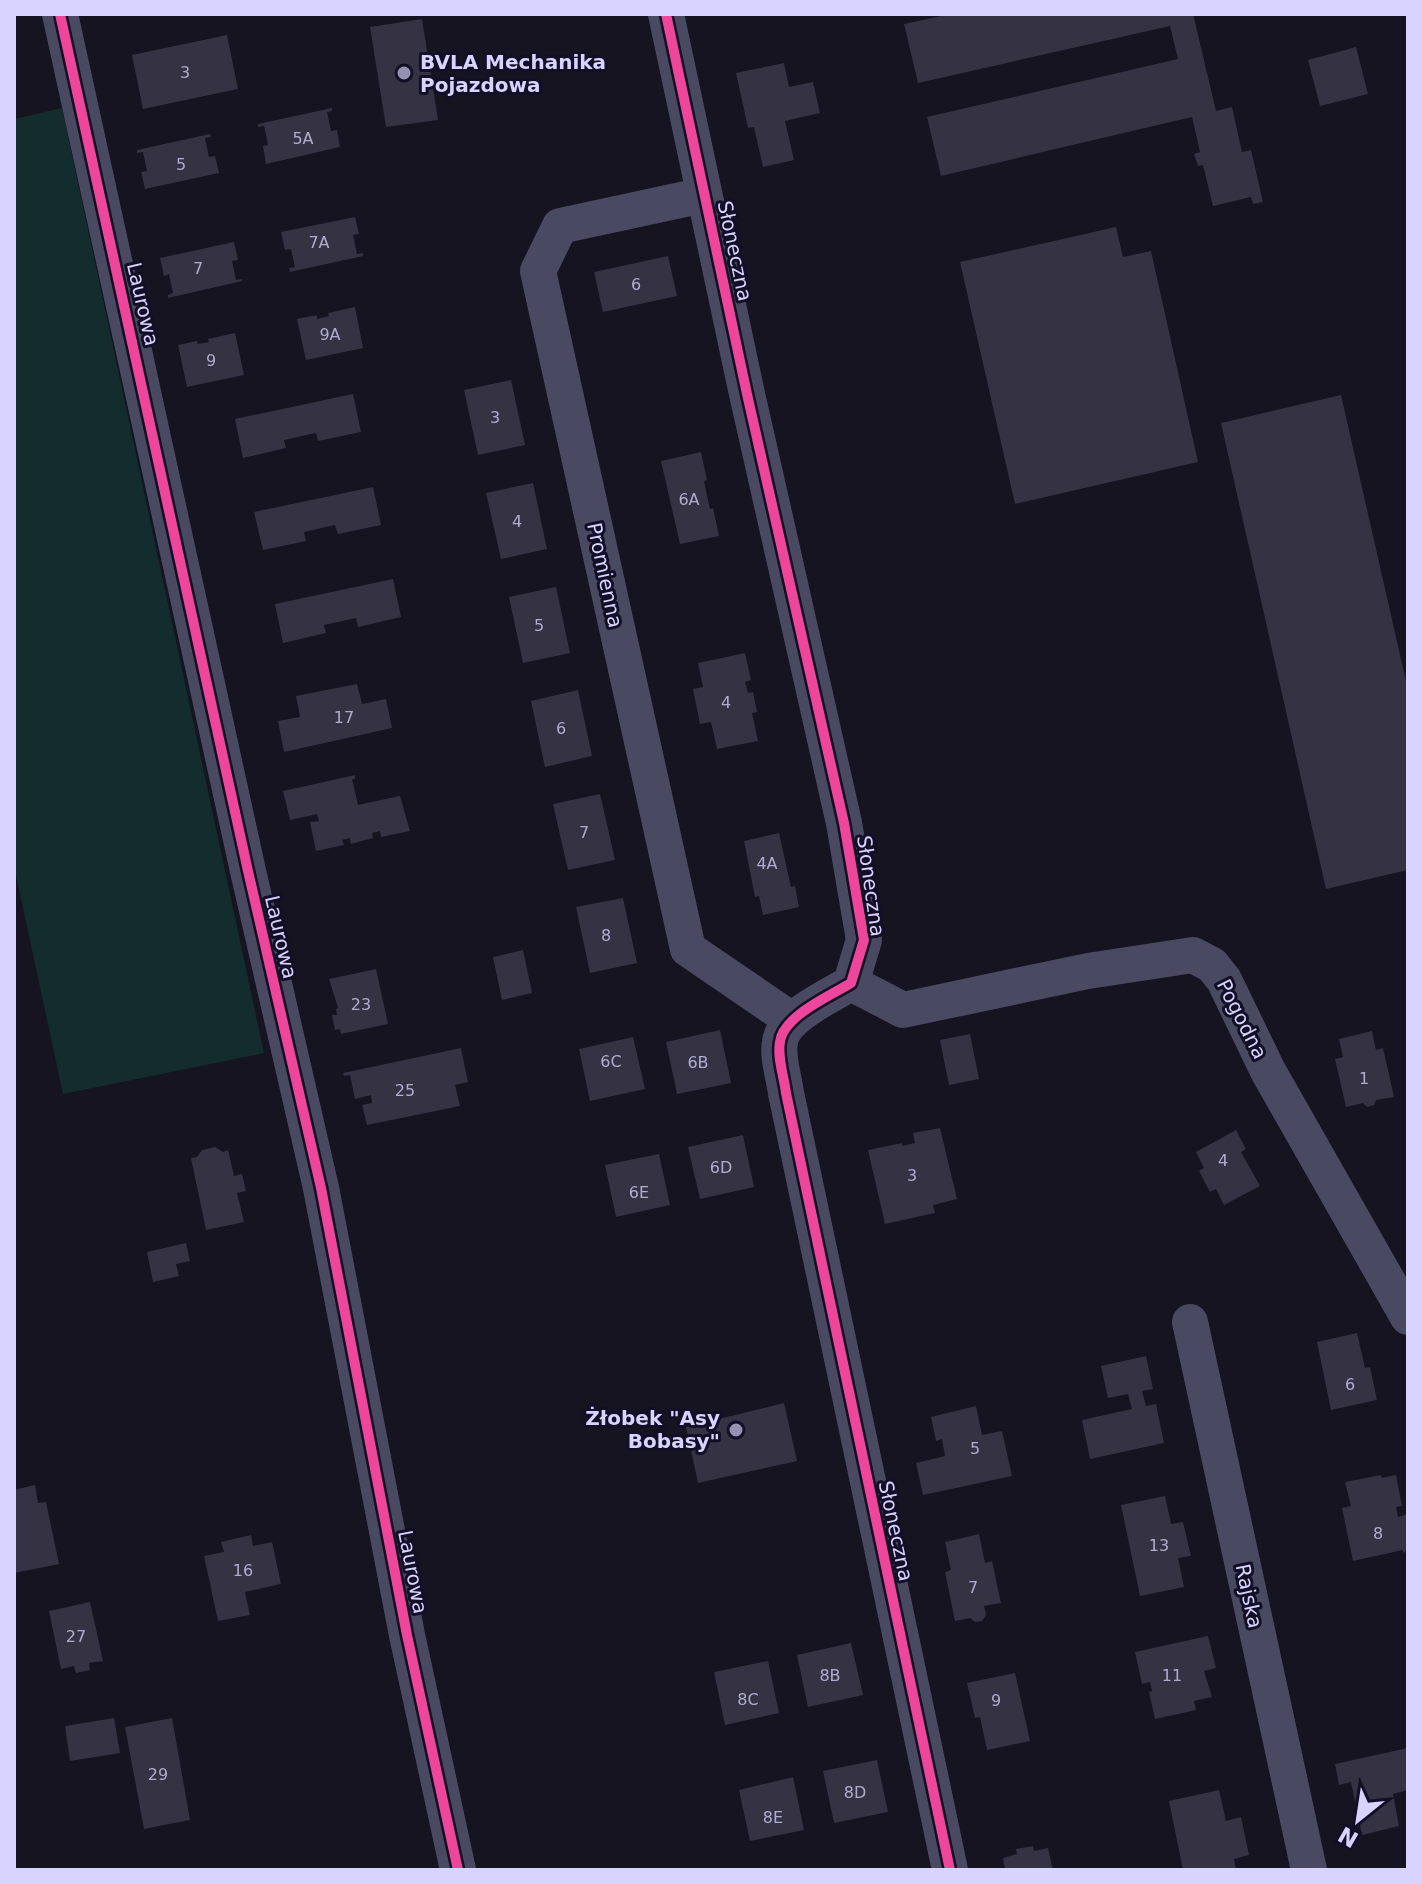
<svg xmlns="http://www.w3.org/2000/svg" width="1422" height="1884" viewBox="0 0 1422 1884" font-family="'DejaVu Sans',sans-serif">
<style>
.green{fill:#132c2d}
.building{fill:#343243}
.lines{fill:none;stroke-linecap:round;stroke-linejoin:round}
.street{stroke:#4a4962;stroke-width:36}
.cycleway-casing{stroke:#130f26;stroke-width:15}
.cycleway{stroke:#ed469a;stroke-width:10}
.poi-dot{fill:#9591b1;stroke:#130f26;stroke-width:3}
.labels{text-anchor:middle;dominant-baseline:central;stroke-width:6;stroke-linejoin:round;paint-order:stroke}
.number-label{font-size:16px;fill:#b0acd0}
.poi-label{font-size:20px;font-weight:bold;fill:#d9d4ff;stroke:#130f26;text-anchor:start}
.street-label{font-size:20px;fill:#d9d4ff;stroke:#130f26}
</style>
<rect width="100%" height="100%" fill="#161421"/>
<!-- green -->
<polygon class="green" points="62,108 264,1053 63,1094 14,866 14,119"/>
<!-- building -->
<g class="building">
<polygon points="951,14 1193,14 1216,111 1232,107 1242,152 1251,150 1263,202 1253,204 1251,197 1213,206 1203,165 1198,166 1194,154 1200,152 1192,117 941,176 927,117 1178,59 1170,26 918,83 904,24"/>
<polygon points="422,19 438,120 386,127 370,27"/>
<polygon points="227,35 238,89 143,109 132,55"/>
<polygon points="1356,47 1368,94 1320,106 1308,60"/>
<polygon points="784,63 789,87 813,82 820,113 785,121 794,160 763,167 754,127 748,128 736,73"/>
<polygon points="332,108 332,111 327,112 331,131 337,130 340,147 266,164 263,146 268,145 264,126 258,127 258,124"/>
<polygon points="210,134 211,137 205,138 209,157 215,156 219,173 145,189 141,172 147,171 143,152 137,153 137,150"/>
<polygon points="355,217 359,234 353,235 357,254 363,253 363,256 290,272 289,268 295,267 291,249 285,250 281,232"/>
<polygon points="1116,227 1123,257 1151,251 1198,462 1015,504 960,262"/>
<polygon points="234,242 238,260 232,261 236,280 242,279 242,281 168,298 168,295 173,293 169,274 164,276 160,258"/>
<polygon points="668,256 677,296 603,312 594,272"/>
<polygon points="355,307 363,348 306,360 297,319 317,315 317,319 329,316 328,313"/>
<polygon points="235,333 244,375 187,387 178,345 197,341 198,344 209,342 208,339"/>
<polygon points="511,380 525,445 478,455 464,390"/>
<polygon points="353,394 361,432 318,441 316,433 284,440 286,448 243,458 235,419"/>
<polygon points="1341,395 1408,690 1408,870 1326,889 1221,423"/>
<polygon points="701,452 707,480 704,481 707,496 710,509 713,508 719,536 680,544 661,461"/>
<polygon points="533,483 547,549 501,559 486,493"/>
<polygon points="373,487 381,525 338,534 335,525 304,532 306,541 263,550 254,512"/>
<polygon points="393,579 401,617 358,627 356,618 324,625 326,633 283,643 275,604"/>
<polygon points="556,587 570,653 523,663 509,597"/>
<polygon points="745,653 751,680 745,682 748,693 753,692 757,712 752,713 758,741 717,749 711,722 700,724 693,689 703,687 698,663"/>
<polygon points="357,684 362,704 386,699 392,728 284,752 278,721 300,717 296,696"/>
<polygon points="578,690 592,756 545,767 531,701"/>
<polygon points="355,775 355,779 352,779 358,805 400,796 410,831 381,837 380,831 372,833 373,838 351,844 350,838 342,840 344,845 316,851 310,822 319,821 317,814 290,820 283,791"/>
<polygon points="600,794 615,860 568,870 553,804"/>
<polygon points="779,833 791,887 795,886 799,907 763,915 759,896 755,897 744,841"/>
<polygon points="623,898 637,963 590,973 576,907"/>
<polygon points="523,950 532,993 502,1000 493,957"/>
<polygon points="376,969 388,1024 341,1034 340,1029 335,1030 332,1015 337,1015 336,1009 338,1008 329,979"/>
<polygon points="720,1030 731,1083 677,1094 666,1042"/>
<polygon points="1372,1031 1376,1050 1383,1048 1394,1097 1376,1100 1374,1105 1367,1107 1363,1103 1346,1107 1335,1059 1343,1057 1339,1039"/>
<polygon points="970,1034 979,1079 949,1085 940,1040"/>
<polygon points="633,1037 645,1089 590,1101 579,1049"/>
<polygon points="461,1048 468,1082 455,1085 460,1106 367,1125 362,1105 372,1103 371,1095 355,1099 350,1075 344,1076 343,1073"/>
<polygon points="940,1128 957,1199 933,1205 935,1213 885,1224 868,1150 902,1143 902,1146 915,1143 913,1133"/>
<polygon points="1236,1130 1246,1149 1241,1152 1260,1186 1224,1205 1216,1189 1210,1192 1199,1171 1204,1168 1196,1152"/>
<polygon points="743,1135 754,1187 700,1199 688,1147"/>
<polygon points="215,1147 223,1152 228,1150 234,1176 242,1174 246,1191 237,1193 244,1222 206,1230 191,1158 197,1157 202,1150"/>
<polygon points="659,1154 670,1205 616,1217 605,1165"/>
<polygon points="186,1243 190,1261 176,1264 179,1276 153,1282 147,1252"/>
<polygon points="1357,1333 1365,1368 1370,1367 1377,1400 1331,1410 1317,1342"/>
<polygon points="1146,1356 1153,1389 1142,1391 1146,1406 1156,1404 1164,1443 1090,1459 1082,1420 1132,1409 1128,1394 1108,1398 1101,1366"/>
<polygon points="784,1403 797,1461 698,1483 686,1427"/>
<polygon points="976,1406 982,1435 1002,1431 1012,1476 923,1495 916,1463 945,1456 942,1439 936,1441 931,1417"/>
<polygon points="1381,1475 1382,1478 1396,1475 1402,1506 1396,1507 1398,1517 1408,1514 1408,1549 1403,1553 1403,1550 1353,1561 1342,1508 1351,1506 1345,1482"/>
<polygon points="35,1485 38,1503 46,1502 59,1564 14,1573 14,1490"/>
<polygon points="1165,1496 1171,1524 1183,1522 1191,1556 1178,1558 1184,1587 1140,1596 1121,1505"/>
<polygon points="979,1534 985,1563 992,1561 1001,1603 984,1606 986,1615 982,1621 975,1622 970,1618 955,1621 945,1572 951,1570 945,1542"/>
<polygon points="251,1535 253,1546 272,1542 281,1584 245,1592 250,1615 218,1621 204,1556 224,1552 221,1542"/>
<polygon points="90,1602 103,1661 89,1663 90,1670 76,1673 74,1666 61,1669 49,1611"/>
<polygon points="1208,1636 1216,1668 1204,1671 1212,1697 1194,1701 1196,1710 1155,1719 1149,1692 1152,1691 1150,1682 1142,1684 1135,1652"/>
<polygon points="851,1643 863,1695 808,1707 797,1655"/>
<polygon points="768,1661 779,1713 725,1725 714,1672"/>
<polygon points="1015,1673 1030,1741 987,1750 980,1717 975,1718 967,1683"/>
<polygon points="114,1718 120,1753 70,1761 65,1726"/>
<polygon points="172,1718 190,1820 144,1829 125,1727"/>
<polygon points="1408,1748 1408,1790 1393,1794 1399,1826 1362,1835 1351,1782 1339,1785 1335,1764"/>
<polygon points="877,1760 888,1812 834,1823 823,1771"/>
<polygon points="793,1777 804,1830 750,1841 739,1790"/>
<polygon points="1219,1790 1226,1821 1241,1817 1249,1855 1234,1859 1236,1870 1183,1870 1169,1801"/>
<polygon points="1033,1846 1034,1851 1048,1848 1053,1870 1005,1870 1003,1858 1017,1854 1016,1849"/>
</g>
<g class="lines">
<!-- street -->
<g class="street">
<polyline points="60,14 248,871 321,1188 407,1635 458,1870"/>
<path d="M666,14L747,394L844,823L864,940L851,983C830,996 783,1016 780,1042C777,1057 784,1077 786,1093L950,1870"/>
<polyline points="704,195 560,226 538,271 688,949 792,1020"/>
<polyline points="851,983 903,1010 1088,971 1193,955 1212,965 1224,980 1268,1071 1408,1317"/>
<polyline points="1190,1322 1309,1870"/>
</g>
<!-- cycleway casing -->
<g class="cycleway-casing">
<g id="cycleway">
<polyline points="60,14 248,871 321,1188 407,1635 458,1870"/>
<path d="M666,14L747,394L844,823L864,940L851,983C830,996 783,1016 780,1042C777,1057 784,1077 786,1093L950,1870"/>
</g>
</g>
<!-- cycleway -->
<use href="#cycleway" class="cycleway"/>
</g>
<!-- markers -->
<g class="poi-dot">
<circle cx="404" cy="73" r="8"/>
<circle cx="736" cy="1430" r="8"/>
</g>
<g class="labels">
<!-- number labels -->
<g class="number-label">
<text x="185" y="72">3</text>
<text x="303" y="138">5A</text>
<text x="181" y="164">5</text>
<text x="319" y="242">7A</text>
<text x="198" y="268">7</text>
<text x="636" y="284">6</text>
<text x="330" y="334">9A</text>
<text x="211" y="360">9</text>
<text x="495" y="417">3</text>
<text x="689" y="499">6A</text>
<text x="517" y="521">4</text>
<text x="539" y="625">5</text>
<text x="726" y="702">4</text>
<text x="344" y="717">17</text>
<text x="561" y="728">6</text>
<text x="584" y="832">7</text>
<text x="767" y="863">4A</text>
<text x="606" y="935">8</text>
<text x="361" y="1004">23</text>
<text x="611" y="1061">6C</text>
<text x="698" y="1062">6B</text>
<text x="1364" y="1078">1</text>
<text x="405" y="1090">25</text>
<text x="1223" y="1160">4</text>
<text x="721" y="1167">6D</text>
<text x="912" y="1175">3</text>
<text x="639" y="1192">6E</text>
<text x="1350" y="1384">6</text>
<text x="975" y="1448">5</text>
<text x="1378" y="1533">8</text>
<text x="1159" y="1545">13</text>
<text x="243" y="1570">16</text>
<text x="973" y="1587">7</text>
<text x="76" y="1636">27</text>
<text x="830" y="1675">8B</text>
<text x="1172" y="1675">11</text>
<text x="748" y="1699">8C</text>
<text x="996" y="1700">9</text>
<text x="158" y="1774">29</text>
<text x="855" y="1792">8D</text>
<text x="773" y="1817">8E</text>
</g>
<!-- poi labels -->
<g class="poi-label">
<text x="420" y="62">BVLA Mechanika<tspan x="420" dy="23">Pojazdowa</tspan></text>
<text x="720" y="1418" text-anchor="end">Żłobek "Asy<tspan x="720" dy="23">Bobasy"</tspan></text>
</g>
<!-- street labels -->
<g class="street-label">
<text transform="translate(735 251) rotate(78)">Słoneczna</text>
<text transform="translate(143 304) rotate(77)">Laurowa</text>
<text transform="translate(605 575) rotate(78)">Promienna</text>
<text transform="translate(871 886) rotate(82)">Słoneczna</text>
<text transform="translate(281 937) rotate(77)">Laurowa</text>
<text transform="translate(1242 1019) rotate(63)">Pogodna</text>
<text transform="translate(896 1531) rotate(78)">Słoneczna</text>
<text transform="translate(413 1572) rotate(79)">Laurowa</text>
<text transform="translate(1249 1596) rotate(78)">Rajska</text>
</g>
</g>
<!-- border -->
<rect width="1422" height="1884" fill="none" stroke="#d9d4ff" stroke-width="32"/>
<!-- north arrow -->
<g transform="translate(1358 1820) rotate(210)" stroke="#130f26" stroke-width="6" paint-order="stroke">
<path d="M0-6L14 30L0 20L-14 30Z" fill="#d9d4ff"/>
<text y="-12" font-size="22" font-weight="bold" text-anchor="middle" fill="#d9d4ff">N</text>
</g>
</svg>
